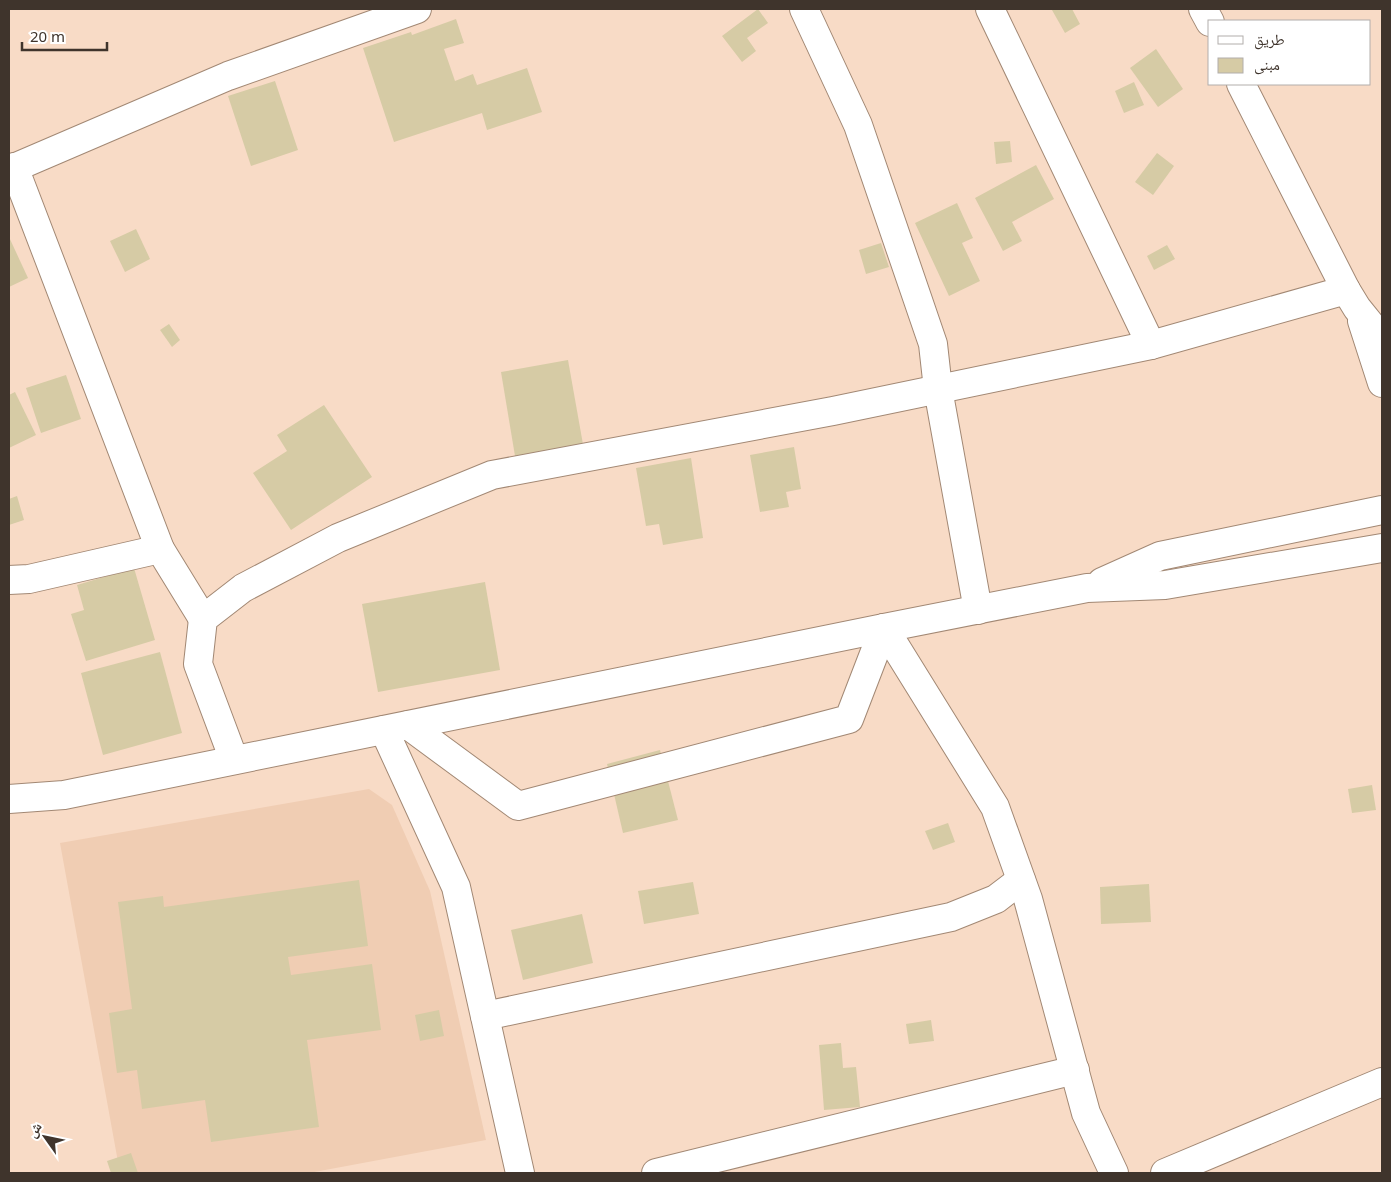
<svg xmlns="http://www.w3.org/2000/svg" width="1391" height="1182" viewBox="0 0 1391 1182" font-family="'Noto Sans','Noto Naskh Arabic',sans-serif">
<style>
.built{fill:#f0cdb3}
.building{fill:#d6cba5}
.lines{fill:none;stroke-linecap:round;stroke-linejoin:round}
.minor-casing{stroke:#a28874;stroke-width:30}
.major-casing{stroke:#a28874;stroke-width:30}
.minor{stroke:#fff;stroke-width:28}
.major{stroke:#fff;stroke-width:28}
</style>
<rect width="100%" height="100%" fill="#f8dbc6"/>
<!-- built -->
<polygon class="built" points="369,789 392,805 430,891 486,1140 309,1173 120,1173 60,843"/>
<!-- building -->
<g class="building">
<polygon points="758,9 768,23 747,38 756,51 742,62 722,36"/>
<polygon points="1053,9 1072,9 1080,24 1065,33 1052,10"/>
<polygon points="456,19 464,43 444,49 455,81 473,74 477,85 527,68 542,112 487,130 482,113 394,142 363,48 411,32 412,35"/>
<polygon points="1156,49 1183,89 1158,107 1130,68"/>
<polygon points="275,81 298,150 251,166 228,96"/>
<polygon points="1134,82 1144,105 1124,113 1115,91"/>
<polygon points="1010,141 1012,162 996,164 994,142"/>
<polygon points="1157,153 1174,166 1153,195 1135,182"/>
<polygon points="1036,165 1054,199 1012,222 1022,241 1003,251 975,198"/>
<polygon points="957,203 973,238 962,243 980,281 949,296 915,223"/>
<polygon points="136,229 150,259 125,272 110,241"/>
<polygon points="9,237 28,278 9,287"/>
<polygon points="881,243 889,267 866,274 859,250"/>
<polygon points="1167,245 1175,259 1154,270 1147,256"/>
<polygon points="169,324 180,340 172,347 160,330"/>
<polygon points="568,360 584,450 516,462 501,372"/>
<polygon points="66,375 81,419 41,433 26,388"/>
<polygon points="15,392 36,435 9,448 9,395"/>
<polygon points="324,405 372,477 291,530 253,473 287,451 277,435"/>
<polygon points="794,447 801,489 786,492 789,507 760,512 750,455"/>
<polygon points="691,458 703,538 663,545 659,524 646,526 636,468"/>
<polygon points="17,496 24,520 9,525 9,499"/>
<polygon points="134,568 155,640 86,661 71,614 84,610 77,585"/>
<polygon points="485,582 500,670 378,692 362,604"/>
<polygon points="160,652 182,733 103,755 81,673"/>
<polygon points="660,750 678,820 623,833 607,764"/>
<polygon points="1372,785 1376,810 1352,813 1348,789"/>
<polygon points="948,823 955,842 933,850 925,831"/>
<polygon points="359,880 368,946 288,957 291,975 372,964 381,1030 307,1040 319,1127 211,1142 205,1100 142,1109 137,1070 117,1073 109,1013 132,1009 118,902 163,896 164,907"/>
<polygon points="693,882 699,914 644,924 638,891"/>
<polygon points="1149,884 1151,922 1101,924 1100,887"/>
<polygon points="582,914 593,963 523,980 511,930"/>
<polygon points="439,1010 444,1036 420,1041 415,1015"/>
<polygon points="931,1020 934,1041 909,1044 906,1024"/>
<polygon points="841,1043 843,1068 856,1067 860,1107 824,1110 819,1045"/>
<polygon points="131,1153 138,1173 111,1173 107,1161"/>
</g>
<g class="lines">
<!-- minor casing -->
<g class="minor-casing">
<g id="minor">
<polyline points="804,9 858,125 933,344 938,389 978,610"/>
<polyline points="990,9 1151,345"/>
<polyline points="1203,9 1210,22"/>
<polyline points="1241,84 1346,290 1357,308 1382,339"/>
<polyline points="14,167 160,549 203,619"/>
<polyline points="9,170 228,76 417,9"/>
<polyline points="1362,321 1382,383"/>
<polyline points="9,580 29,579 160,549"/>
<polyline points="884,628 995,807 1028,899 1086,1113 1114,1173"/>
<polyline points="408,725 518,806 849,719 884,628"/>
<polyline points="384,730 456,887 520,1173"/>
<polyline points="234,760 198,664 203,619 243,588 338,538 492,475 833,411 1151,345 1346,290"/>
<polyline points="485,1016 951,917 996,899 1021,880"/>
<polyline points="656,1173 1075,1070"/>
<polyline points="1165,1173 1382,1082"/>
</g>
</g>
<!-- major casing -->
<g class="major-casing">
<g id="major">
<polyline points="1102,582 1160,556 1382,510"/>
<polyline points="9,799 64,795 884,628 1087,588 1165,585 1382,548"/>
</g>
</g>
<!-- minor -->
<use href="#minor" class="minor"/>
<!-- major -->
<use href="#major" class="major"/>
</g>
<!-- border -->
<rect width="1391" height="1182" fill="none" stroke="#3f342c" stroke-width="20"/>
<!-- legend -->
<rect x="1208" y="20" width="162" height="65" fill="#ffffff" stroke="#b2aeab"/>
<rect x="1218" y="36" width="25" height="8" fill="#ffffff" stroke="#b2aeab"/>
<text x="1254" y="45" font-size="15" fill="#3f342c">طريق</text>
<rect x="1218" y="58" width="25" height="15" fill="#d6cba5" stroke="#b2aeab"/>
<text x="1254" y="70" font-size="15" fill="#3f342c">مبنى</text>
<!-- north arrow -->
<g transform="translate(45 1137) rotate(303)" stroke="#ffffff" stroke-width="4" paint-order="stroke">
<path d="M0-4L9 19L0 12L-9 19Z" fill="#3f342c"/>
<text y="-8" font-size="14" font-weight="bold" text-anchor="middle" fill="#3f342c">ش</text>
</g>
<!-- scale -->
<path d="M22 42v8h85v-8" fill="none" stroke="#3f342c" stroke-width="2.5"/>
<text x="30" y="42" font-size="15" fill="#3f342c" stroke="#ffffff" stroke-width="4" paint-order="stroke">20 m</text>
</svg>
